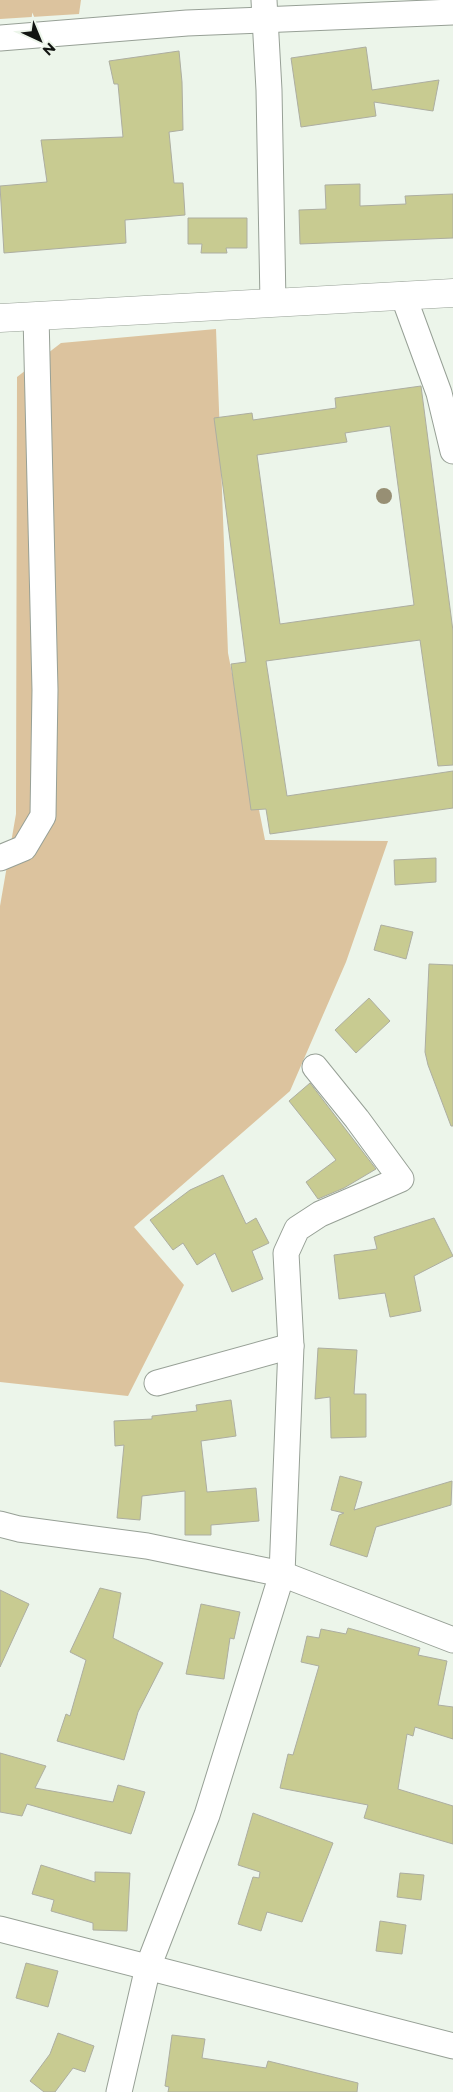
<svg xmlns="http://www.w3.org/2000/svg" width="453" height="2092" viewBox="0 0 453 2092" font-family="Montserrat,sans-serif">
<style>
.green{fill:#dcc39e}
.building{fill:#c8cb91;stroke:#adaea1;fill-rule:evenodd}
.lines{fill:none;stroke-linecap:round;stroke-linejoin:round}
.street-casing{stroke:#97a096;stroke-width:27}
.highway-casing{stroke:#97a096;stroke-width:29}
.street{stroke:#fff;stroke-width:25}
.highway{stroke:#fff;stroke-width:28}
.tree{fill:#978f74}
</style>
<rect width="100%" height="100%" fill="#ecf5ea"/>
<!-- green -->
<g class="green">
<polygon points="0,0 81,0 79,14 0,19"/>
<polygon points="216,329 228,653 265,840 388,841 346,962 290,1091 134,1227 184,1285 128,1396 0,1382 0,906 16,814 17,377 61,343"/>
</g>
<!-- building -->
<g class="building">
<polygon points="366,47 372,90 439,80 433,111 374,102 376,116 301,127 291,58"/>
<polygon points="179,51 182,82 183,130 169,132 174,183 183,183 185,215 125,220 126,243 4,253 0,186 47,182 41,140 123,137 118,84 114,84 109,61"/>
<polygon points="360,184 360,206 406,204 405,196 453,194 453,238 300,244 299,210 326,209 325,185"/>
<polygon points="188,218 247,218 247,248 226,248 227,253 201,253 202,244 188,244"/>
<path d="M421,386L453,631V765L438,766L420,640L266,661L287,796L453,771V808L270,834L266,809L251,810L231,664L246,662L214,418L252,413L253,420L336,408L335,398ZM390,426L414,605L280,624L257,455L347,442L345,433Z"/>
<polygon points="436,858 436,882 395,885 394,860"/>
<polygon points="381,925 413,932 406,959 374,950"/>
<polygon points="429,964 453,965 453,1126 451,1126 428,1065 425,1052"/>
<polygon points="369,998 390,1021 356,1053 335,1030"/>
<polygon points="310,1083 376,1169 344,1188 318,1199 306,1182 336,1160 289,1101"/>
<polygon points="223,1175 246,1224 256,1218 269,1243 252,1251 263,1279 232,1292 215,1253 197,1265 183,1243 173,1250 150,1220 190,1190"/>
<polygon points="434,1218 453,1256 414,1276 421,1311 390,1317 385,1293 339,1299 334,1255 377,1249 374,1237"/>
<polygon points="318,1348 357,1350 354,1394 366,1394 366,1437 331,1438 330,1397 315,1399"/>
<polygon points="231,1400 236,1436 201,1441 207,1492 256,1488 259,1521 211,1525 211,1535 185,1535 185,1491 142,1496 140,1520 117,1518 124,1445 115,1446 114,1421 152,1419 152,1416 197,1411 196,1405"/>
<polygon points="340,1476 362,1482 354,1510 452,1481 451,1505 376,1527 367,1557 330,1545 339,1515 344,1513 331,1510"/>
<polygon points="100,1588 121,1593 113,1638 163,1663 138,1712 124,1760 57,1741 66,1714 70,1716 86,1660 70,1652"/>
<polygon points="0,1590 29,1604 0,1667"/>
<polygon points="201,1604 240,1612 234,1639 230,1638 224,1679 186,1674"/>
<polygon points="348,1628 420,1648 418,1655 447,1661 438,1705 453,1707 453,1739 415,1727 413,1736 407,1734 398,1789 453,1806 453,1844 364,1818 368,1805 280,1788 288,1754 293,1755 319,1666 301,1662 307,1636 319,1638 321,1629 346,1634"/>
<polygon points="0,1753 46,1766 35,1788 113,1802 118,1785 145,1792 131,1834 27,1804 22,1816 0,1812"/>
<polygon points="253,1813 333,1843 302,1922 267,1912 261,1931 238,1924 253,1877 259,1878 260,1872 238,1865"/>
<polygon points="41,1865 95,1882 95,1872 130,1873 127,1931 93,1930 93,1923 51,1911 54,1900 32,1894"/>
<polygon points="400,1873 424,1875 421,1900 397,1897"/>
<polygon points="380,1921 406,1925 402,1954 376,1951"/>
<polygon points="26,1963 58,1971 48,2007 16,1998"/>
<polygon points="58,2033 94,2046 85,2072 73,2068 55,2092 44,2092 30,2081 50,2054"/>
<polygon points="172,2035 205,2039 202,2058 266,2068 268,2061 358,2083 357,2092 168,2092 169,2087 165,2086"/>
</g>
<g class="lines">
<!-- street casing -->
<g class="street-casing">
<g id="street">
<polyline points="264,0 269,90 273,302"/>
<polyline points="0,38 187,23 453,12"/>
<polyline points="403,295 439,393 453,451"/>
<polyline points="0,858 24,848 43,816 45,690 36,316"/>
<polyline points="157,1383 291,1346"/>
<polyline points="0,1524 19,1529 147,1546 282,1574 453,1640"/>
<polyline points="0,1929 453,2046"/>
<polyline points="119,2092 148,1967 207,1815 282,1574 291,1346 286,1253 297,1229 320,1214 401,1179 357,1119 315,1067"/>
</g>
</g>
<!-- highway casing -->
<g class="highway-casing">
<polyline id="highway" points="0,318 453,293"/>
</g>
<!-- street -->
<use href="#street" class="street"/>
<!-- highway -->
<use href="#highway" class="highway"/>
</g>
<!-- trees -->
<circle class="tree" cx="384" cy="496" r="8"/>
<!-- north arrow -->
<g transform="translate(40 40) rotate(136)" stroke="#ecf5ea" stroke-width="4" paint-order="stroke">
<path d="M0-4L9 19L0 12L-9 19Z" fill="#111411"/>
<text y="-8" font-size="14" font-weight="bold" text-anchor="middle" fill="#111411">N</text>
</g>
</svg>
